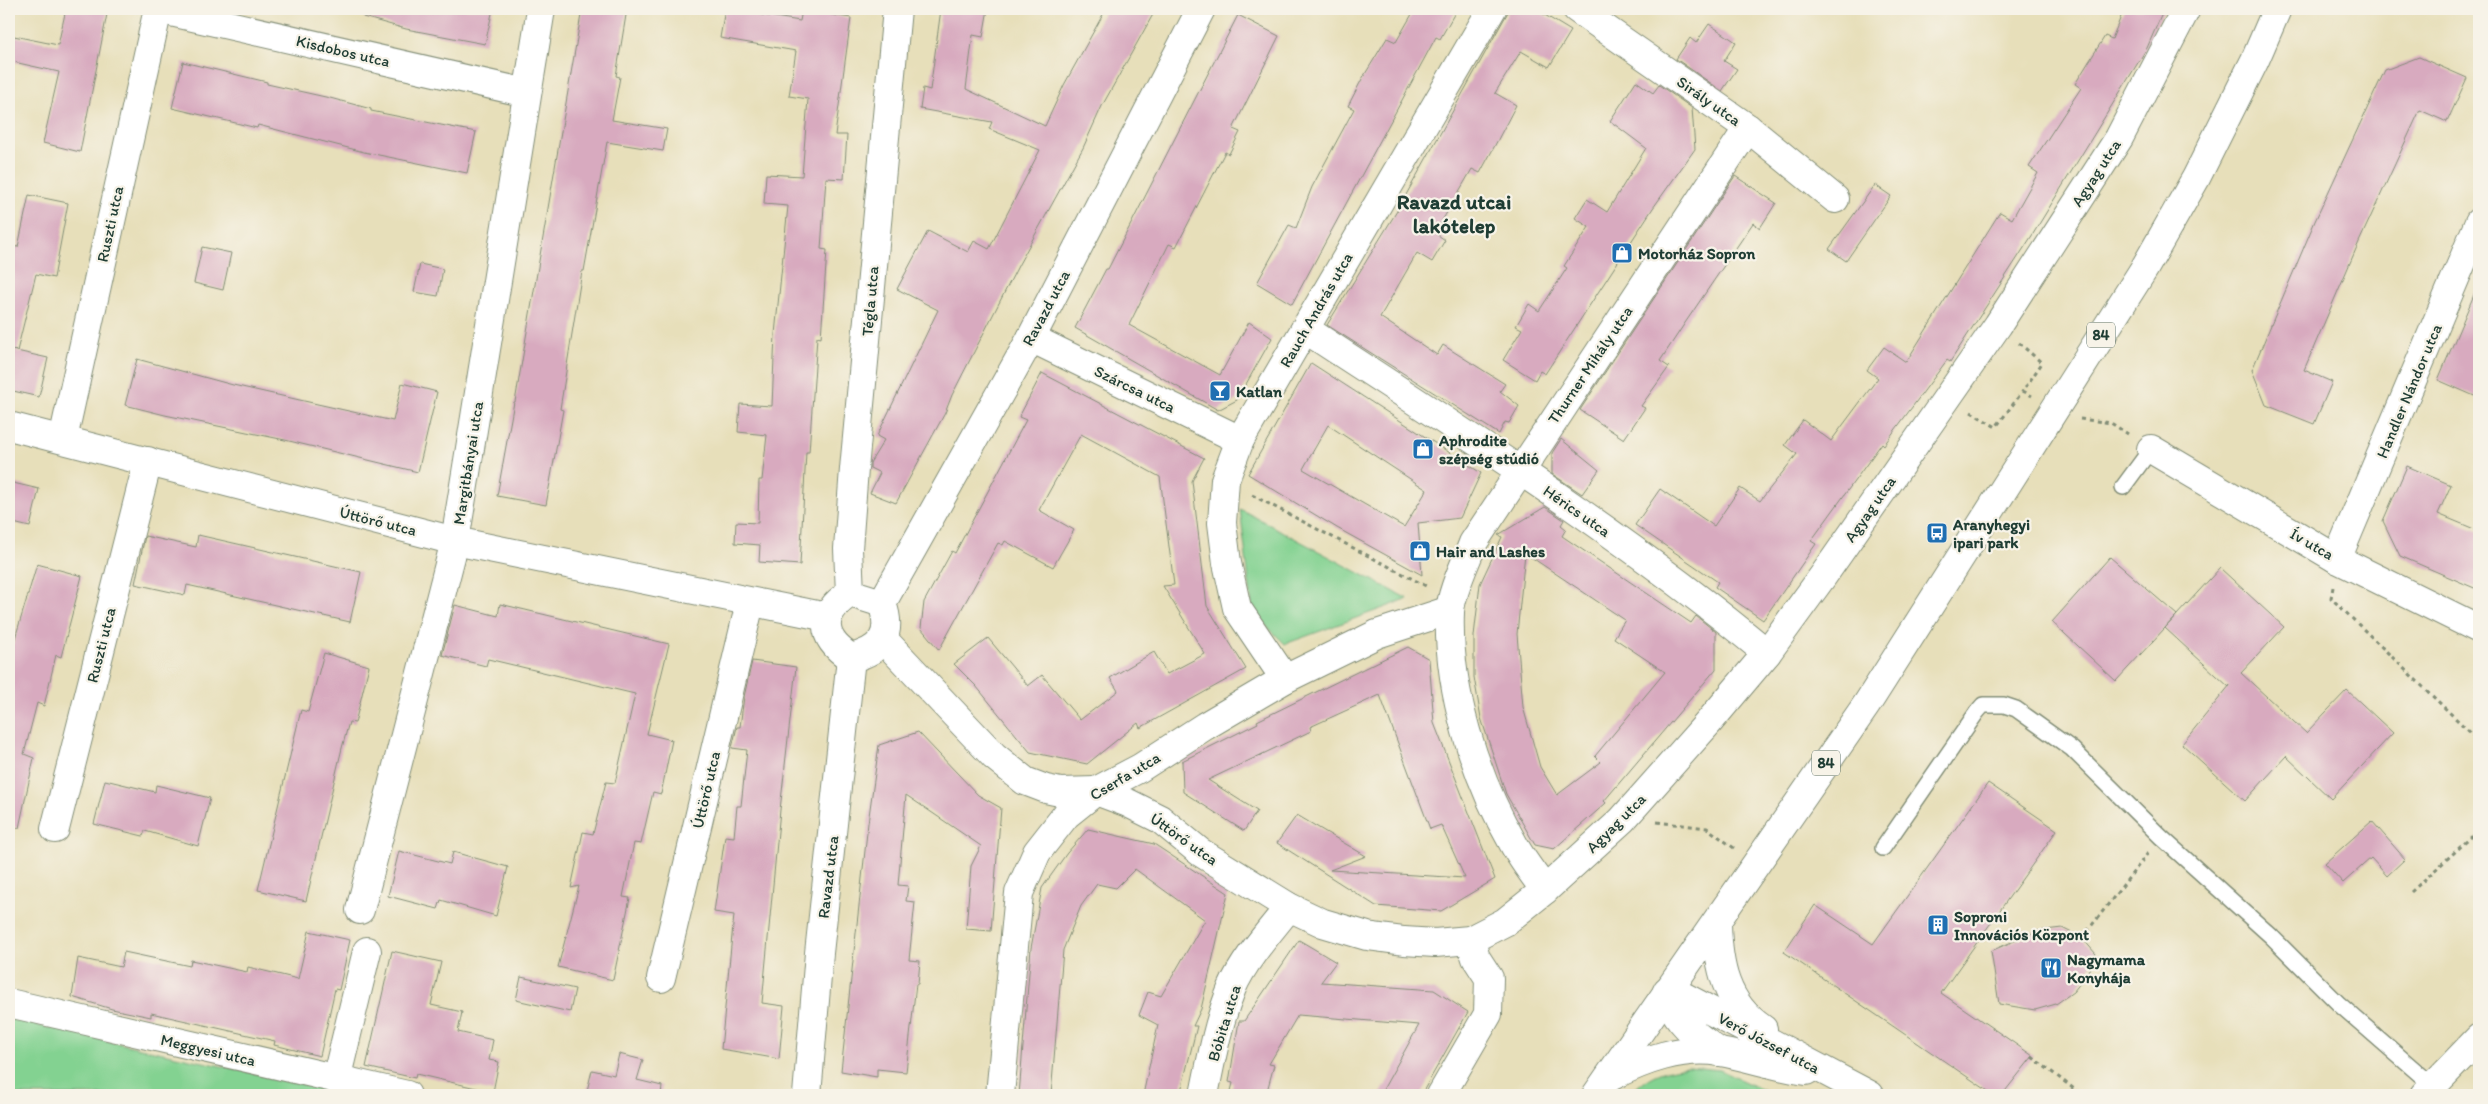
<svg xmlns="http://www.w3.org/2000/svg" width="2488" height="1104" viewBox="0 0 2488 1104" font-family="Itim,sans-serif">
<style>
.green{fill:#83d291;stroke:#518862}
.building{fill:#d8aabf;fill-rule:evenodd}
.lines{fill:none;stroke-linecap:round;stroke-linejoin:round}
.lane-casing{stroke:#838e77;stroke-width:18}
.street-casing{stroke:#838e77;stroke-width:30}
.primary-casing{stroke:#838e77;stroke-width:30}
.path{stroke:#838e77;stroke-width:3;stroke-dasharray:4 4;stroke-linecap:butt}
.lane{stroke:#fff;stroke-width:15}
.street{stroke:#fff;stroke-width:28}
.primary{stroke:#fff;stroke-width:28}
.labels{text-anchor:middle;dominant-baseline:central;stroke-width:4.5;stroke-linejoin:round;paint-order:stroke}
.shield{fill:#f7f3e8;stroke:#60746a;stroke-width:1}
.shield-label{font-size:15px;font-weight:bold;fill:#1f3d34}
.street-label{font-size:16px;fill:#1f3d34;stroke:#f7f3e8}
.poi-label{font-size:16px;font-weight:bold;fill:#1f3d34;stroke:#f7f3e8;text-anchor:start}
.district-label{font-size:21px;font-weight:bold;fill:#1f3d34;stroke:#f7f3e8}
</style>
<rect width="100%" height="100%" fill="#f7f3e8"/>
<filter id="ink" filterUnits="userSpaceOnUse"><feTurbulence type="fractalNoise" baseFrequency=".02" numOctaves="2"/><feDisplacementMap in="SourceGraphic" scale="10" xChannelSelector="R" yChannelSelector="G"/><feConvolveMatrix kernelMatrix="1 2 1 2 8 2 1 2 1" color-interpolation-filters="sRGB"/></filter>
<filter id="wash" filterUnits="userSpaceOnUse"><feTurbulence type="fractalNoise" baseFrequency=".0096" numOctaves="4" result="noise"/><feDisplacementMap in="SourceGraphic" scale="20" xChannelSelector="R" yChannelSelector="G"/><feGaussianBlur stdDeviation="1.12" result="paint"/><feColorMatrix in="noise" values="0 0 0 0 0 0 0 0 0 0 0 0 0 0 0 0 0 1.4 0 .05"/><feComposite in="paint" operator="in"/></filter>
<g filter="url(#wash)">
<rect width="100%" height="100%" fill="#e7dfba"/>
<!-- green -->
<g class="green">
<polygon points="1240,509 1408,599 1285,644 1253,613"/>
<polygon points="9,1019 352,1095 9,1095"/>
<path d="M1689,1067L1720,1070L1773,1095H1629C1648,1075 1662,1070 1689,1067Z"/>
</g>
<g id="blocks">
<!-- building -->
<g class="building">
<polygon points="66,9 108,9 80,152 43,143 59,72 9,61 9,35 58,45"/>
<polygon points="364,9 493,9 485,44 406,29 363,17"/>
<polygon points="582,9 627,9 616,76 620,77 612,120 667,129 663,151 607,142 584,271 582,271 560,409 563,410 546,505 497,496 514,402 515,402"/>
<polygon points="725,9 800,21 802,10 851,18 835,135 847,135 844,179 826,178 821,249 827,250 821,338 817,337 809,452 806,452 800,565 759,562 760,545 735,543 736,522 758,523 759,480 762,480 767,435 738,432 740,404 772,406 775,334 788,206 764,204 766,174 802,176 808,99 789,96 796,51 720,38"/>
<polygon points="941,9 988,9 983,37 973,35 966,89 1045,126 1064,85 1106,9 1156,9 1102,106 1083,148 1019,264 952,395 945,413 896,503 870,493 880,473 870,468 870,463 884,440 877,436 938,310 897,289 928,231 968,252 974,241 989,249 1040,150 989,129 992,122 920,109 923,88 930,90"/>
<polygon points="1415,9 1457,9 1440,39 1436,37 1292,304 1257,283 1289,225 1296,228 1312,187 1354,109 1348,106 1362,79 1387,38 1396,42"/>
<polygon points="1517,9 1535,9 1571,31 1549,67 1521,51 1495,93 1516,105 1492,151 1480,173 1472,169 1435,233 1445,240 1432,262 1417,253 1380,317 1437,355 1443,345 1505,384 1500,391 1519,406 1509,423 1505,422 1499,434 1327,325 1397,211 1508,12"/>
<polygon points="2124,9 2164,9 2147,48 2033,234 1950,362 1947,360 1884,445 1882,443 1811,541 1816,544 1763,620 1715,587 1718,582 1635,525 1660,489 1714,526 1740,488 1760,501 1797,454 1785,445 1803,420 1831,441 1878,378 1867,370 1884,347 1906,362 2000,212 2012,219 2038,173 2029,167 2081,88 2075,84 2105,36 2112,39"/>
<polygon points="1238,15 1279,36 1233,129 1240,132 1229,154 1225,152 1176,247 1169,244 1129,325 1220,375 1249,322 1272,338 1237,400 1218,410 1075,328 1106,269 1108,269"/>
<polygon points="1709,24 1736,42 1724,61 1737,69 1722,91 1676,59 1690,38 1696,43"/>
<polygon points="2419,57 2467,78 2447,122 2420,110 2359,242 2304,370 2332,382 2314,424 2266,405 2252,370 2315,221 2385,70"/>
<polygon points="183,62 267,82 267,84 330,98 371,109 371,111 476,132 467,173 364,152 258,125 257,128 172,108"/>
<polygon points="1636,81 1653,93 1659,85 1692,108 1695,149 1653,208 1545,374 1540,371 1535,380 1503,360 1522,329 1516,326 1529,304 1539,311 1567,268 1564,266 1589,227 1575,218 1587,199 1607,212 1646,148 1610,121"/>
<polygon points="1735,176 1776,203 1760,228 1753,223 1685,323 1660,361 1669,367 1641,406 1645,408 1624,439 1580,410"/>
<polygon points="1875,185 1891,196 1846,261 1829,249"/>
<polygon points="29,195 68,203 54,278 36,274 17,351 12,350 48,358 39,397 9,390 9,246 18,247"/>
<polygon points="202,247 231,253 223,290 194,283"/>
<polygon points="420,264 443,269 438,296 414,292"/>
<polygon points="2479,283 2479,398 2438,380"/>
<polygon points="137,359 233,385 393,421 402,383 437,392 418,472 285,440 165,415 125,405"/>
<path d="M1311,363L1481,473L1460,518L1418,523L1422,575L1337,528L1248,474ZM1328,425L1427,490L1404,527L1303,469Z"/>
<polygon points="1042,373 1204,458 1192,481 1207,606 1246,669 1140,728 1138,723 1087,764 1030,752 976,686 954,664 988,638 1028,686 1042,675 1080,720 1118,691 1110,678 1154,652 1167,674 1205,654 1163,586 1174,585 1160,477 1081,434 1039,510 1074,530 1053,567 1005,541 1003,545 998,543 939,650 921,628 924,602 952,551 955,553 1026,420 1019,417"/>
<polygon points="1561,439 1599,470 1582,494 1552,474 1552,453"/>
<polygon points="2407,466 2451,485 2438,514 2479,531 2479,590 2400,556 2383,521"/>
<polygon points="9,482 39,489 30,527 9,522"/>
<path d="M1545,507L1564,520L1561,525L1566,529L1562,536L1691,623L1696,616L1716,632V669L1604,801L1606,803L1554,849L1535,845L1506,794L1481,718L1474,677V636L1480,584L1502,537L1498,535ZM1525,553L1625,620L1614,638L1665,672L1595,756L1601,762L1557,795L1540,767L1523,707L1517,634Z"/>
<polygon points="198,535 361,572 350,622 187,585 185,595 135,584 145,536 196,547"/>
<polygon points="2110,557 2177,615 2116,681 2052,622"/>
<polygon points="37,564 82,576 61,657 56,655 44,706 37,703 24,754 34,758 19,828 9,827 9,643 13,645"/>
<polygon points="2220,568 2284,627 2241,673 2306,733 2347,690 2393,733 2331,799 2286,756 2245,801 2182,744 2230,685 2229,687 2165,628"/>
<polygon points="500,604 669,644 647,734 672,740 661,794 653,792 641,844 634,843 623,897 630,898 613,980 558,967 579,886 571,888 583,832 593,834 606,782 615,783 635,694 488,659 486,666 442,655 455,605 498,616"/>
<polygon points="1408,647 1429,659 1434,723 1495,879 1441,911 1376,906 1277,843 1297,815 1366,856 1330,870 1465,878 1441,825 1430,829 1380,695 1310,727 1311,731 1208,780 1257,811 1244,831 1183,792 1182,761 1258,723 1257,721"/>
<polygon points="324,653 369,666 355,723 349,722 342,748 306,901 258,890 301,710 308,712"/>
<polygon points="752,661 796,667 780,810 762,1003 784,1006 779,1059 721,1049 734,915 714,912 725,836 734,837 737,806 741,806 747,750 732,748 737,727 740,727 744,697"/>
<polygon points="918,732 978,795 1001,808 991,931 966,929 971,866 981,846 906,795 898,885 908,886 906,901 915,902 909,960 920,961 918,984 916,984 906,1072 877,1069 877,1077 841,1071 868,823 879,745"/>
<polygon points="105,780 155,792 156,785 210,798 198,846 145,831 143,836 94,824"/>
<polygon points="1988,783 2057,830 1941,993 2033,1056 2002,1095 1994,1095 1784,952 1815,905 1873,944"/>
<polygon points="2372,821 2405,859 2387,876 2371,858 2343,883 2325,863"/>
<polygon points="1088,829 1154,844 1228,893 1201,1009 1193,1026 1197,1026 1180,1095 1143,1095 1158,1025 1139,1015 1148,992 1161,996 1205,920 1135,869 1116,888 1097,884 1081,906 1063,950 1051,1095 1019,1095 1031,948 1042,888 1067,853"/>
<polygon points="399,851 450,864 453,852 508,867 496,916 441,900 438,909 388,896"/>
<polygon points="2062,928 2082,938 2096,954 2086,976 2073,992 2056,1004 2035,1010 1999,1004 1991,951 2037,931"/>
<polygon points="309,931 350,940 339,990 335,989 320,1056 274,1045 275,1041 151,1013 151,1017 112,1009 72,997 78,958 121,967 124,952 190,966 191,960 247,972 248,967 298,979"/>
<polygon points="1299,940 1336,962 1321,982 1434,990 1468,1012 1421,1095 1380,1095 1419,1025 1298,1015 1269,1064 1274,1065 1266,1095 1230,1095 1233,1083 1229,1082 1239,1021 1244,1021"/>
<polygon points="392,951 441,962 431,1005 462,1012 458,1032 493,1040 489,1060 499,1062 493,1092 416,1074 415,1078 366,1067"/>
<polygon points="521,977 575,989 570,1012 516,1000"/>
<polygon points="619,1054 643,1060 637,1080 662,1086 661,1095 586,1095 592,1070 614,1075"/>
</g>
</g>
</g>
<g filter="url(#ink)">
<use href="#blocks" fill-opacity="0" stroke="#838e77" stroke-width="1"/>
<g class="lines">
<!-- lane casing -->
<g class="lane-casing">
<g id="lane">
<polyline points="2123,487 2151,449"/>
<polyline points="1883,848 1977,712 1983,705 2004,705 2016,709 2072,749 2161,837 2271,936 2339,1004 2432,1085"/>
</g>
</g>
<!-- street casing -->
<g class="street-casing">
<g id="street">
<polyline points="158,9 527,93"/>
<polyline points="1577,9 1748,128 1835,199"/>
<path d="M1305,329C1462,432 1622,533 1767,653"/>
<polyline points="1031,338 1240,440"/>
<polyline points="9,426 455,541 827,617"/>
<polyline points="63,439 158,9"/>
<polyline points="2151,449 2337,559 2479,629"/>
<polyline points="2337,559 2479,222"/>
<polyline points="850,593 848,549 854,469 897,9"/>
<path d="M882,603L850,593C818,614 820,638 851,658C883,650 893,634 882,603L1031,338L1201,9"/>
<polyline points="884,640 994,756 1025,781 1046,789 1060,792 1096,791 1128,803 1160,819 1200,852 1289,907 1323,923 1367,936 1404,941 1435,943 1470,940 1505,922 1545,890 1622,820 1709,722 1767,653 1823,576 1998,325 2119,138 2186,9"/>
<polyline points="1285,679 1237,608 1227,563 1222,523 1225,480 1240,440 1492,9"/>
<polyline points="55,829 148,461"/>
<path d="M1545,890C1534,875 1522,860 1513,843C1475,777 1447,689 1450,612C1451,592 1466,562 1473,543L1748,128"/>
<polyline points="360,910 455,541 541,9"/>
<path d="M1717,923C1718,965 1725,1004 1763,1029"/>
<polyline points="661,978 750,603"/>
<polyline points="9,1003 407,1095"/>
<path d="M1719,1052C1696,1036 1673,1020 1667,991L1681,995L1870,1095"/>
<path d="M1610,1077C1644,1060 1681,1046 1720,1052C1749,1057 1777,1067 1806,1071"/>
<polyline points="336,1080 367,951"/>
<polyline points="807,1095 819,953 851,658"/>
<polyline points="1000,1095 1019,893 1037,852 1066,815 1096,791 1140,768 1205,726 1285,679 1377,634 1450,610"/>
<path d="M1204,1095C1211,1060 1218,1022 1232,988C1244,960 1270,931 1289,907"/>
<polyline points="1441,1095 1488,1014 1489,978 1476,958 1470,940"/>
<polyline points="2424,1095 2479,1038"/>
</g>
</g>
<!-- primary casing -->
<g class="primary-casing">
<polyline id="primary" points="1596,1095 1867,704 2144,269 2196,178 2255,60 2277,9"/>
</g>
<!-- path -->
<g class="path">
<polyline points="2019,343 2042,363 2023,391 2032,396"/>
<polyline points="1971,412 1996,427 2023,391"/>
<polyline points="2080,419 2111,423 2128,434"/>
<polyline points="1252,495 1428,587"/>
<polyline points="2333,587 2331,598 2479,741"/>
<polyline points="1657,822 1707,828 1734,848"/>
<polyline points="2411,892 2479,830"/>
<polyline points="2082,938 2148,853"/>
<polyline points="2032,1057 2082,1095"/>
</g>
<!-- lane -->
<use href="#lane" class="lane"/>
<!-- street -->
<use href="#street" class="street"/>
<!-- primary -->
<use href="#primary" class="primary"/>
</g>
</g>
<!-- icons -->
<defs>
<g id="shop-square" transform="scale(1.125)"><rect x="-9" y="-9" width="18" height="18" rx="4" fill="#1f6fb2" stroke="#f7f3e8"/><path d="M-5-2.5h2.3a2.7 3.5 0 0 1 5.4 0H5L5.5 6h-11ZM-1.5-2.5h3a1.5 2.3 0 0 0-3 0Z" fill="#fff"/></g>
<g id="bar-square" transform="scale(1.125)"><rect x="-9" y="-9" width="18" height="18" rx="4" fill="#1f6fb2" stroke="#f7f3e8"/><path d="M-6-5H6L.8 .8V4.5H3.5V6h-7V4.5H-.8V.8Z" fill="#fff"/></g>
<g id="bus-square" transform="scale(1.125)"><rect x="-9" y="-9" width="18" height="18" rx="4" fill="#1f6fb2" stroke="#f7f3e8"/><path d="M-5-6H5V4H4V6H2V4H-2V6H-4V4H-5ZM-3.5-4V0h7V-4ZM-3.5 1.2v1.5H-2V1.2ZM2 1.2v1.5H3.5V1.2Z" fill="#fff"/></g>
<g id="building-square" transform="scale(1.125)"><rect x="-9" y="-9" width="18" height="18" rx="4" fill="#1f6fb2" stroke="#f7f3e8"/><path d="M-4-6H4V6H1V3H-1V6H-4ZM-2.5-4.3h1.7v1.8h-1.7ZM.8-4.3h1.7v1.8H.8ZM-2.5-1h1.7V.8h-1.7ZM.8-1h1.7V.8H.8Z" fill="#fff"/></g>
<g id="restaurant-square" transform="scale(1.125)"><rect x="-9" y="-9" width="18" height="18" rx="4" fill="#1f6fb2" stroke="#f7f3e8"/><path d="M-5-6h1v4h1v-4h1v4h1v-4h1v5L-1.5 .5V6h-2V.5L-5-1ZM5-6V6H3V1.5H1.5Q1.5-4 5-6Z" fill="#fff"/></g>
</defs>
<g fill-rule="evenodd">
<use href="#shop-square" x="1622" y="253"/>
<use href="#bar-square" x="1220" y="391"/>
<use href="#shop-square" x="1423" y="449"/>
<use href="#bus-square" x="1937" y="533"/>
<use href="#shop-square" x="1420" y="551"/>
<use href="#building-square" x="1938" y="925"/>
<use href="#restaurant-square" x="2051" y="968"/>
</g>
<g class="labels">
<!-- shield labels -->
<g class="shield">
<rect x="2087" y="322.5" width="28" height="25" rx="4"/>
<rect x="1812" y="750.5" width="28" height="25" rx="4"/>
</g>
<g class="shield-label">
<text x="2101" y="335">84</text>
<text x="1826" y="763">84</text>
</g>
<!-- street labels -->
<g class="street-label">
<text transform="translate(343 51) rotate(13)">Kisdobos utca</text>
<text transform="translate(1709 101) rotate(35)">Sirály utca</text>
<text transform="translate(2096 173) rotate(-57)">Agyag utca</text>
<text transform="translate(110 224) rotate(-78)">Ruszti utca</text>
<text transform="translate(870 301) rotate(-85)">Tégla utca</text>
<text transform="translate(1046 308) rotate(-62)">Ravazd utca</text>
<text transform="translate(1316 310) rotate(-60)">Rauch András utca</text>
<text transform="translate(1590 365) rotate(-56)">Thurner Mihály utca</text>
<text transform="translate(1135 389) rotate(26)">Szárcsa utca</text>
<text transform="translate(2409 391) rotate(-67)">Handler Nándor utca</text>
<text transform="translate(468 463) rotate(-81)">Margitbányai utca</text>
<text transform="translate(1870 509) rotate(-55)">Agyag utca</text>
<text transform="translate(1577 511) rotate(35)">Hérics utca</text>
<text transform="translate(378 521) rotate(14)">Úttörő utca</text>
<text transform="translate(2312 544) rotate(30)">Ív utca</text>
<text transform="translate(101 645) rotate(-76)">Ruszti utca</text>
<text transform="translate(1125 776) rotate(-31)">Cserfa utca</text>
<text transform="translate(706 790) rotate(-77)">Úttörő utca</text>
<text transform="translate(1616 823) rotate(-45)">Agyag utca</text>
<text transform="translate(1184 839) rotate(35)">Úttörő utca</text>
<text transform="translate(828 877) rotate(-83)">Ravazd utca</text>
<text transform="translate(1224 1023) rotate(-73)">Bóbita utca</text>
<text transform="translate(1769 1043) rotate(28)">Verő József utca</text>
<text transform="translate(208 1050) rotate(13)">Meggyesi utca</text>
</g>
<!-- poi labels -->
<g class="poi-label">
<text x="1638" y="253">Motorház Sopron</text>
<text x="1236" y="391">Katlan</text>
<text x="1439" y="440">Aphrodite<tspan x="1439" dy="18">szépség stúdió</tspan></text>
<text x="1953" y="524">Aranyhegyi<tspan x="1953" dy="18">ipari park</tspan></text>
<text x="1436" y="551">Hair and Lashes</text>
<text x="1954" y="916">Soproni<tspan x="1954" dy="18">Innovációs Központ</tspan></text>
<text x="2067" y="959">Nagymama<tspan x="2067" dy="18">Konyhája</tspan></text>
</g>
<!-- district labels -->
<g class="district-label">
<text x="1454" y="201">Ravazd utcai<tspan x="1454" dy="24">lakótelep</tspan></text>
</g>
</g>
<!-- margin -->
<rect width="2488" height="1104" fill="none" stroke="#f7f3e8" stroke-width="30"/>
</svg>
